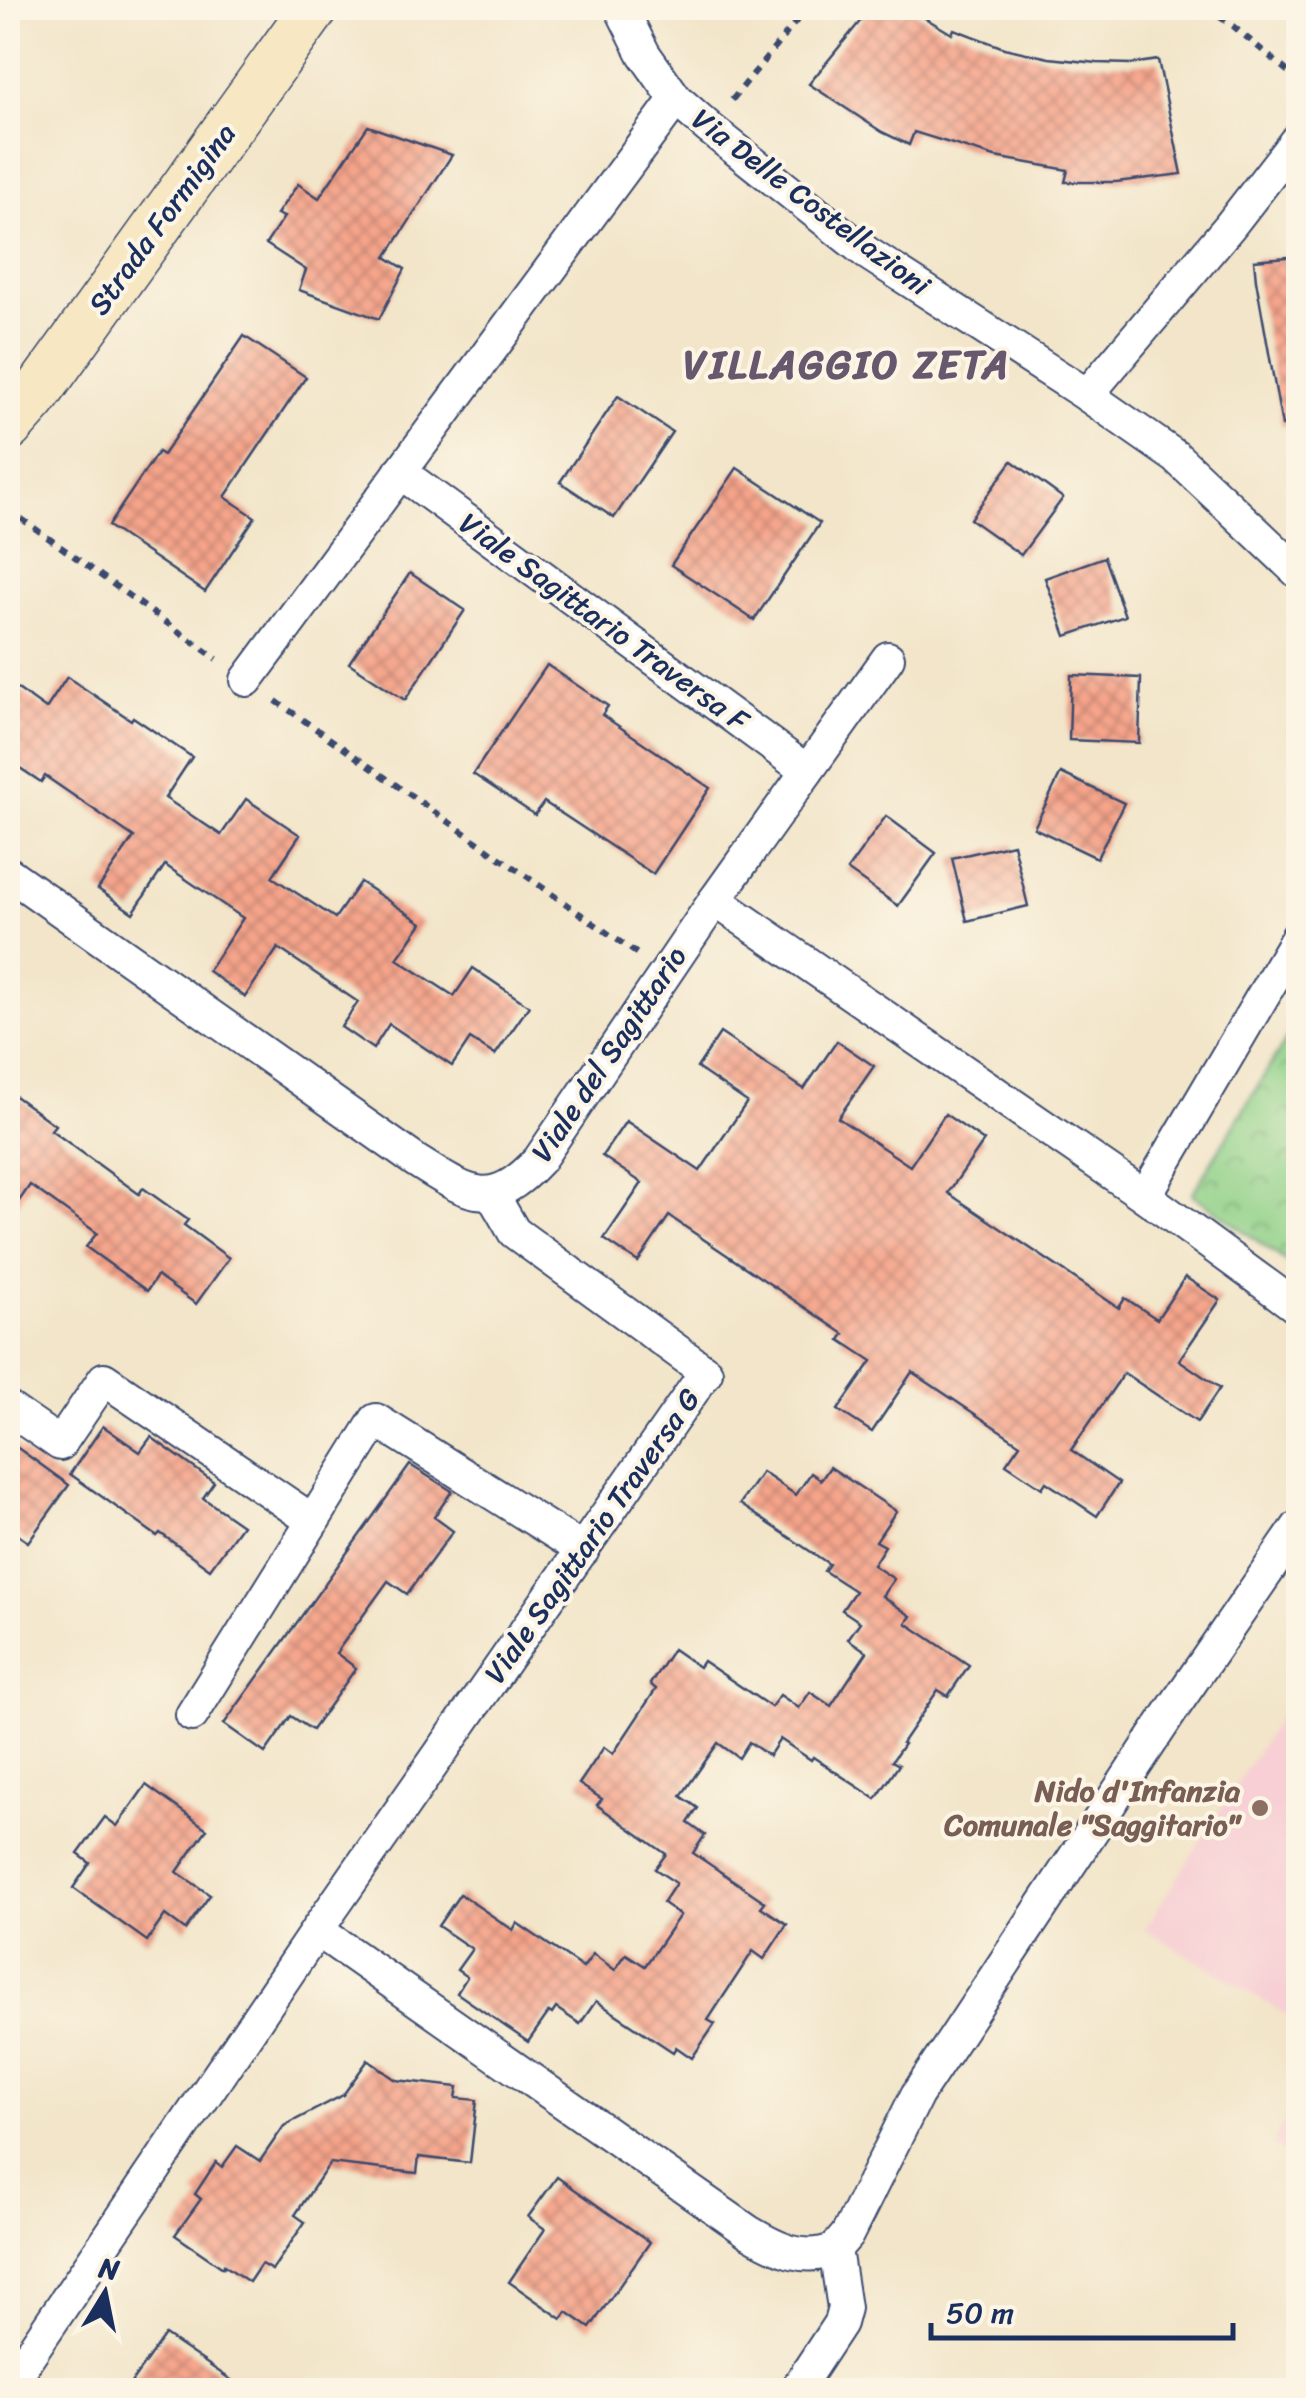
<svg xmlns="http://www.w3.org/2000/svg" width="1306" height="2398" viewBox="0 0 1306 2398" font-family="Sriracha,sans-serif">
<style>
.built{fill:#f7cfd4}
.park{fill:url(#park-crowns);stroke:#558072;stroke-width:2.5}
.building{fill:url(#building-cross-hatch)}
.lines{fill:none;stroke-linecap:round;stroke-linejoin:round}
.street-casing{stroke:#3b4a6e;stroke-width:36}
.secondary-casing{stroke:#3b4a6e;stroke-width:51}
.path{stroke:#3b4a6e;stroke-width:6;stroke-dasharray:8 8;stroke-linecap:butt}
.street{stroke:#fff;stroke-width:32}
.secondary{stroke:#f7e8c3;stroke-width:48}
.education-dot{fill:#8d6e63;stroke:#fcf5e5;stroke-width:4}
.labels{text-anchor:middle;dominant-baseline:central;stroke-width:8;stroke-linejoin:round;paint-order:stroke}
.street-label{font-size:30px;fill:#1b2f5e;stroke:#fcf5e5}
.education-label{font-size:30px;font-weight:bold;fill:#785e54;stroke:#fcf5e5;text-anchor:end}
.district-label{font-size:40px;font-weight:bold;letter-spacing:2.5px;fill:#68586d;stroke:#fcf5e5}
</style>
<defs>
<pattern id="park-crowns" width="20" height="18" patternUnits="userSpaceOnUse" patternTransform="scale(2.5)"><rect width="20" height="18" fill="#8fd087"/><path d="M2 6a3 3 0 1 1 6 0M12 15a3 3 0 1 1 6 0" fill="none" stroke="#74a972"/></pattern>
<pattern id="building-cross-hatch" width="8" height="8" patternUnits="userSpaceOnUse" patternTransform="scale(2.5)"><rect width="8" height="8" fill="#f6a48a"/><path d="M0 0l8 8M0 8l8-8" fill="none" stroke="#c68674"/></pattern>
</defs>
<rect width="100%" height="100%" fill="#fcf5e5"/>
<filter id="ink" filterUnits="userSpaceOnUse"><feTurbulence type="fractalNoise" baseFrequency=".01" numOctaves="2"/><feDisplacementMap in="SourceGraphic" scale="20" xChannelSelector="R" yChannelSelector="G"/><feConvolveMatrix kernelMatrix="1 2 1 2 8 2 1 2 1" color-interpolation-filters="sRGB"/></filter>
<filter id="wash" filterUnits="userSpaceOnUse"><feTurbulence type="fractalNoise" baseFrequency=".0048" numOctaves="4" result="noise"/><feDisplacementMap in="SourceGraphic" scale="40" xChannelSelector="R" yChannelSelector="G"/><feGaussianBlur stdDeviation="2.25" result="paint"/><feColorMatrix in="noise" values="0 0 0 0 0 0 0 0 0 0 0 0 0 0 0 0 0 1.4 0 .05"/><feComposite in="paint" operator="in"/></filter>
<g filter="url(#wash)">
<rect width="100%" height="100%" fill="#f2e5c9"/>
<!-- built -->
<g class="built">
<polygon points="1298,1687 1298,2022 1145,1929"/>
<polygon points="1298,2096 1298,2162 1272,2145"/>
</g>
<!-- park -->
<polygon class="park" points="1298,1020 1298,1270 1192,1194"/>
<g id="blocks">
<!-- building -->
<g class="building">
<polygon points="871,8 908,8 952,34 954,29 1004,48 1049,58 1097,63 1131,64 1158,60 1182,174 1116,182 1065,182 1068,170 995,157 914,132 909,145 882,132 809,84"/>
<polygon points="368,126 452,155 386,257 405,269 379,319 299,290 306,270 266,244 284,217 277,214 298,184 319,198"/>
<polygon points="1298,256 1298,425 1282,426 1256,280 1254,260"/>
<polygon points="244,336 306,377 225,497 255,517 205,592 108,526 158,452 163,455"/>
<polygon points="618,396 672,432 614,518 560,482"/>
<polygon points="1012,461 1063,498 1021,555 970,519"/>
<polygon points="737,468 820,523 754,620 671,565"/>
<polygon points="1104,557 1125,616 1066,636 1045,578"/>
<polygon points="410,573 465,610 405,700 349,663"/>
<polygon points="547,665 608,706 602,715 710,788 653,874 544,802 535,815 473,774"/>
<polygon points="1071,675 1141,678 1139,743 1069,740"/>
<polygon points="67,677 131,720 133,717 192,757 165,798 221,835 246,799 300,835 272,877 335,918 360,882 422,923 397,959 454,996 473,968 529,1006 495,1055 470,1039 452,1066 389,1024 373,1049 341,1027 358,1002 278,948 245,997 208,971 243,918 165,865 133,913 98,889 134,837 45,776 41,782 8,760 8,682 46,709"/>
<polygon points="1061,773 1124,803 1097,858 1034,828"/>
<polygon points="886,816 936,853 898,906 847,870"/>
<polygon points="1013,844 1028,906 967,921 952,858"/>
<polygon points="720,1033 804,1089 837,1041 874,1066 838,1118 910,1166 945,1114 984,1141 948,1193 1119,1308 1125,1298 1157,1319 1185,1277 1220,1300 1179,1360 1220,1388 1197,1422 1124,1373 1071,1450 1119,1483 1097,1516 1046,1482 1042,1488 1006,1464 1020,1444 912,1372 872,1432 838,1410 872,1361 840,1340 844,1334 669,1216 638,1262 604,1239 642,1183 602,1156 626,1121 700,1171 747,1102 697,1068"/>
<polygon points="8,1091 55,1125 51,1130 139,1194 143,1188 188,1220 184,1225 229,1258 196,1304 157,1276 147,1291 86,1247 97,1233 30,1185 8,1217"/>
<polygon points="103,1426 140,1452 151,1437 214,1482 203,1498 242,1525 210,1569 160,1533 157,1536 70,1474"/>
<polygon points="8,1441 69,1485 28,1542 8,1528"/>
<polygon points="410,1465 452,1491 434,1517 453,1531 407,1594 388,1581 336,1653 356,1668 312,1730 291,1716 265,1753 224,1724"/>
<polygon points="830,1467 896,1511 876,1541 885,1546 873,1565 894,1579 882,1596 911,1616 906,1623 969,1665 948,1696 938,1690 902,1743 904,1744 892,1761 899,1765 876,1799 813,1757 811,1760 780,1739 769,1756 749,1742 739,1758 718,1743 681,1796 698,1808 688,1823 705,1835 693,1853 765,1902 761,1907 787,1924 764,1959 753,1951 708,2020 715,2024 692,2058 676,2047 673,2052 596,2001 580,2024 556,2008 552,2014 549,2012 528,2042 457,1993 467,1977 457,1970 472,1949 438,1926 460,1894 513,1930 517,1923 583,1968 593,1954 615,1970 626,1954 645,1966 680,1915 663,1903 676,1883 655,1869 666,1854 597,1805 602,1799 579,1784 604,1747 613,1754 656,1689 650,1684 673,1649 699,1667 703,1661 771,1707 780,1695 799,1708 810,1692 831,1706 867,1652 848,1639 860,1622 842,1610 855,1591 824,1571 829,1564 740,1504 762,1472 796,1495 811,1473 821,1480"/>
<polygon points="146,1785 207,1829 177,1872 210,1895 185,1930 165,1915 147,1941 73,1888 90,1863 78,1854 105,1817 117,1826"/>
<polygon points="368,2060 396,2080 458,2087 456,2098 477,2100 470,2163 419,2157 417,2173 330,2163 295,2215 305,2222 272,2270 261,2264 249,2282 224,2265 223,2268 175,2235 201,2199 195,2194 216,2162 222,2167 237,2146 260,2161 284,2126 343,2095"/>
<polygon points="557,2177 650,2242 590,2328 567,2312 562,2319 509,2282 545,2229 528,2217"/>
<polygon points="165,2335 246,2390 126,2390"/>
</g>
</g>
</g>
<g filter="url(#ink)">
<use href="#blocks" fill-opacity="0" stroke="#3b4a6e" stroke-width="2.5"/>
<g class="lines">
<!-- street casing -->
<g class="street-casing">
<g id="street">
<polyline points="621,8 644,54 661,78 676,99 709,128 867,253 1087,395 1176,457 1298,572"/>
<polyline points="1087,395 1229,227 1298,138"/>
<polyline points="400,472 807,771"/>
<polyline points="247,680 676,99"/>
<path d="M8,873L416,1161C469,1194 491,1212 539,1160L715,900L1145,1196L1298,1308"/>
<polyline points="715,900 888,658"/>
<polyline points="1145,1196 1298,936"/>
<polyline points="8,1408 60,1444 104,1379 313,1521"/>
<polyline points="192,1715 376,1420 583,1550"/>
<path d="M317,1930L749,2232C776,2248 804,2263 835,2249"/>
<polyline points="8,2386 317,1930 706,1372 514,1232 492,1194"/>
<polyline points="796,2390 840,2323 844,2308 835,2249 847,2235 917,2095 1176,1704 1298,1527"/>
</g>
</g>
<!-- secondary casing -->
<g class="secondary-casing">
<polyline id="secondary" points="8,427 33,399 314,8"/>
</g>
<!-- path -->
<g class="path">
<polyline points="1206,8 1233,26 1298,80"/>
<polyline points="732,100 807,8"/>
<polyline points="8,509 217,659"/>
<polyline points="276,701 639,955"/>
</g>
<!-- street -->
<use href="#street" class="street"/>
<!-- secondary -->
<use href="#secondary" class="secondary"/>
</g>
</g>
<!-- markers -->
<circle class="education-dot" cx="1260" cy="1808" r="10"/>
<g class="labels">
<!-- street labels -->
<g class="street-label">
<text transform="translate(811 202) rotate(37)">Via Delle Costellazioni</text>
<text transform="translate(162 219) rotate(-54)">Strada Formigina</text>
<text transform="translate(604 622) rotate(36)">Viale Sagittario Traversa F</text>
<text transform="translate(609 1054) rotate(-56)">Viale del Sagittario</text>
<text transform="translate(592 1536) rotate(-55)">Viale Sagittario Traversa G</text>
</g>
<!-- education labels -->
<g class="education-label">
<text x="1240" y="1791">Nido d'Infanzia<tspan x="1240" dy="34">Comunale "Saggitario"</tspan></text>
</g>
<!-- district labels -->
<g class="district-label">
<text x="847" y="364">VILLAGGIO ZETA</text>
</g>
</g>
<!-- margin -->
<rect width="1306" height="2398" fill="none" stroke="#fcf5e5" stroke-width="40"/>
<!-- north arrow -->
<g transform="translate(105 2293) rotate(10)" stroke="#fcf5e5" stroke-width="8" paint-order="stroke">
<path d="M0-8L18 38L0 25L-18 38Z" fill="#1b2f5e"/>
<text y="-15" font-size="28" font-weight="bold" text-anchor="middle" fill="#1b2f5e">N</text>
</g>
<!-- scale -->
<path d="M931 2323v15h302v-15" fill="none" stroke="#1b2f5e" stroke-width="5"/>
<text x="946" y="2323" font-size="30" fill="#1b2f5e" stroke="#fcf5e5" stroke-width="8" paint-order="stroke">50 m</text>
</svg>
